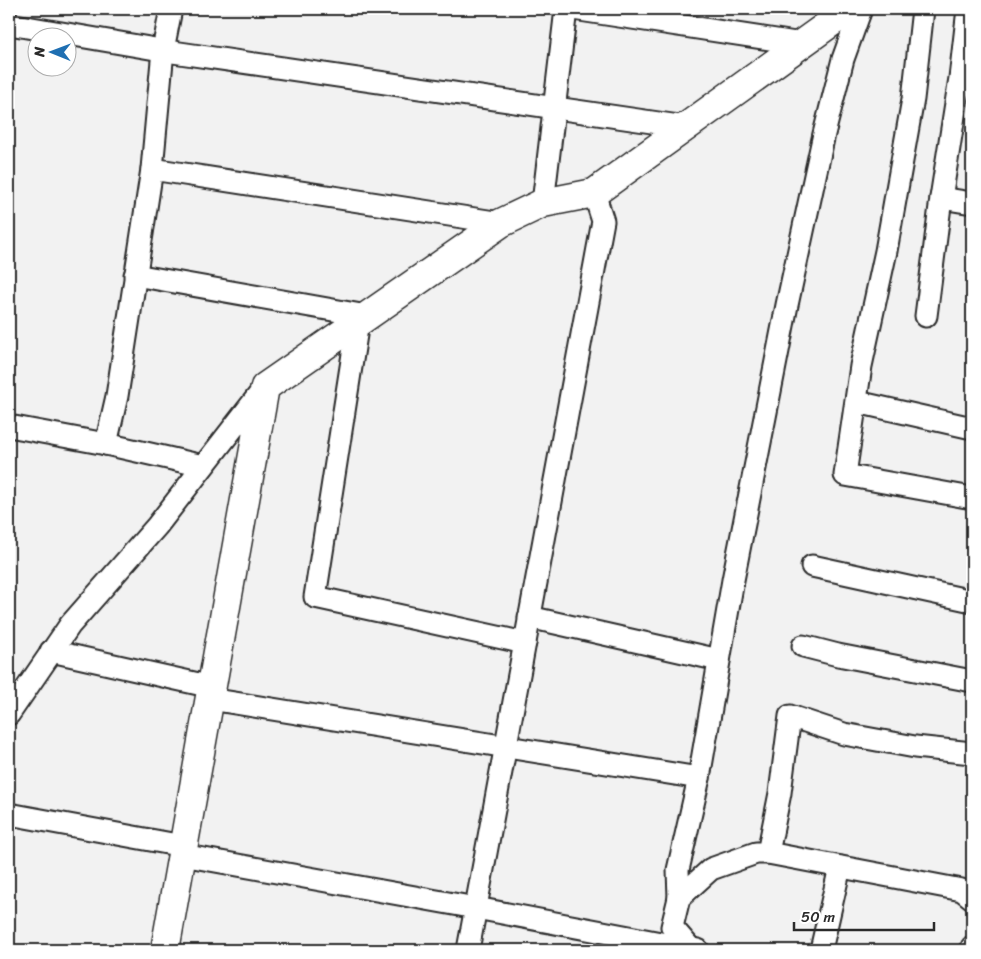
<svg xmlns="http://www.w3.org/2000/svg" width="981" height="959" viewBox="0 0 981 959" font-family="Sriracha,sans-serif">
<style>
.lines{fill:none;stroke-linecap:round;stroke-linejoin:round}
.minor-casing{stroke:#2b2b2b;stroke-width:25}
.secondary-casing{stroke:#2b2b2b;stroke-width:31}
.minor{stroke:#fff;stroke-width:21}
.secondary{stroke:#fff;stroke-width:28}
</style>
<rect width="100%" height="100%" fill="#f2f2f2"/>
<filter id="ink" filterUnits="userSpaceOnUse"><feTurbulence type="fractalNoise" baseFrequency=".02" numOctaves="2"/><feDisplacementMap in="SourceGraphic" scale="10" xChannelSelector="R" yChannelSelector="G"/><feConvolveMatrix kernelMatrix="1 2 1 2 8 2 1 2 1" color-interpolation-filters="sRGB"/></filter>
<g filter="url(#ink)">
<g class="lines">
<!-- minor casing -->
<g class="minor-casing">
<g id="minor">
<polyline points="573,9 802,44"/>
<polyline points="923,9 913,99 886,251 861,366 845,475 972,498"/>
<polyline points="9,24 173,52 686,127"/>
<polyline points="152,169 501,223"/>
<polyline points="941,198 972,203"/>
<polyline points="543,203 566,9"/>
<polyline points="135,275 367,316"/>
<polyline points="926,316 941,198 960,78 968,9"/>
<polyline points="358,322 315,597 525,643"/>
<polyline points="857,402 972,428"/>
<polyline points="9,426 106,444 203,466"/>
<polyline points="106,444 117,396 152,169 163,50 171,9"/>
<polyline points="812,566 972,601"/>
<polyline points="529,617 719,660"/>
<polyline points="803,646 838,655 972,681"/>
<polyline points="51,651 212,687"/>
<polyline points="210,699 699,778"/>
<polyline points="9,714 70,625 157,526 265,387"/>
<polyline points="9,814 183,846"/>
<polyline points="768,853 962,890 972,898"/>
<polyline points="182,855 476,908 698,950"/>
<polyline points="679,898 678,870 699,778 733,580 787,305 824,134 843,59 861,9"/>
<polyline points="691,949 672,927 679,898 711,869 756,853 768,853 780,793 790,716 844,734 915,747 972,753"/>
<polyline points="468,950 603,221 594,193"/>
<polyline points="821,950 840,867"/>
<polyline points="972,950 972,947"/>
</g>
</g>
<!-- secondary casing -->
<g class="secondary-casing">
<polyline id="secondary" points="165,950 265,387 501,223 543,203 594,193 850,9"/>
</g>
<!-- minor -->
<use href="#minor" class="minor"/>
<!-- secondary -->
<use href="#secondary" class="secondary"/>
</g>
</g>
<!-- margin -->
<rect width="981" height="959" fill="none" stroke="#fff" stroke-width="30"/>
<rect x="15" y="15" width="951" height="929" fill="none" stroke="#2b2b2b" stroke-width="2" filter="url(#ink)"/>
<!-- north arrow -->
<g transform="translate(52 52) rotate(271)"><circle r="24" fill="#ffffff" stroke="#aaaaaa"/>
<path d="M0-4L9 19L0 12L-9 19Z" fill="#1f6fb2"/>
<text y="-8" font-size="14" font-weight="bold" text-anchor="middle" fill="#2b2b2b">N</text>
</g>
<!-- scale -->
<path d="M794 922v8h140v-8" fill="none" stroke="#2b2b2b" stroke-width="2.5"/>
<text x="801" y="922" font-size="15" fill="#2b2b2b" stroke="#ffffff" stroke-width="4" paint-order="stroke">50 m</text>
</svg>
